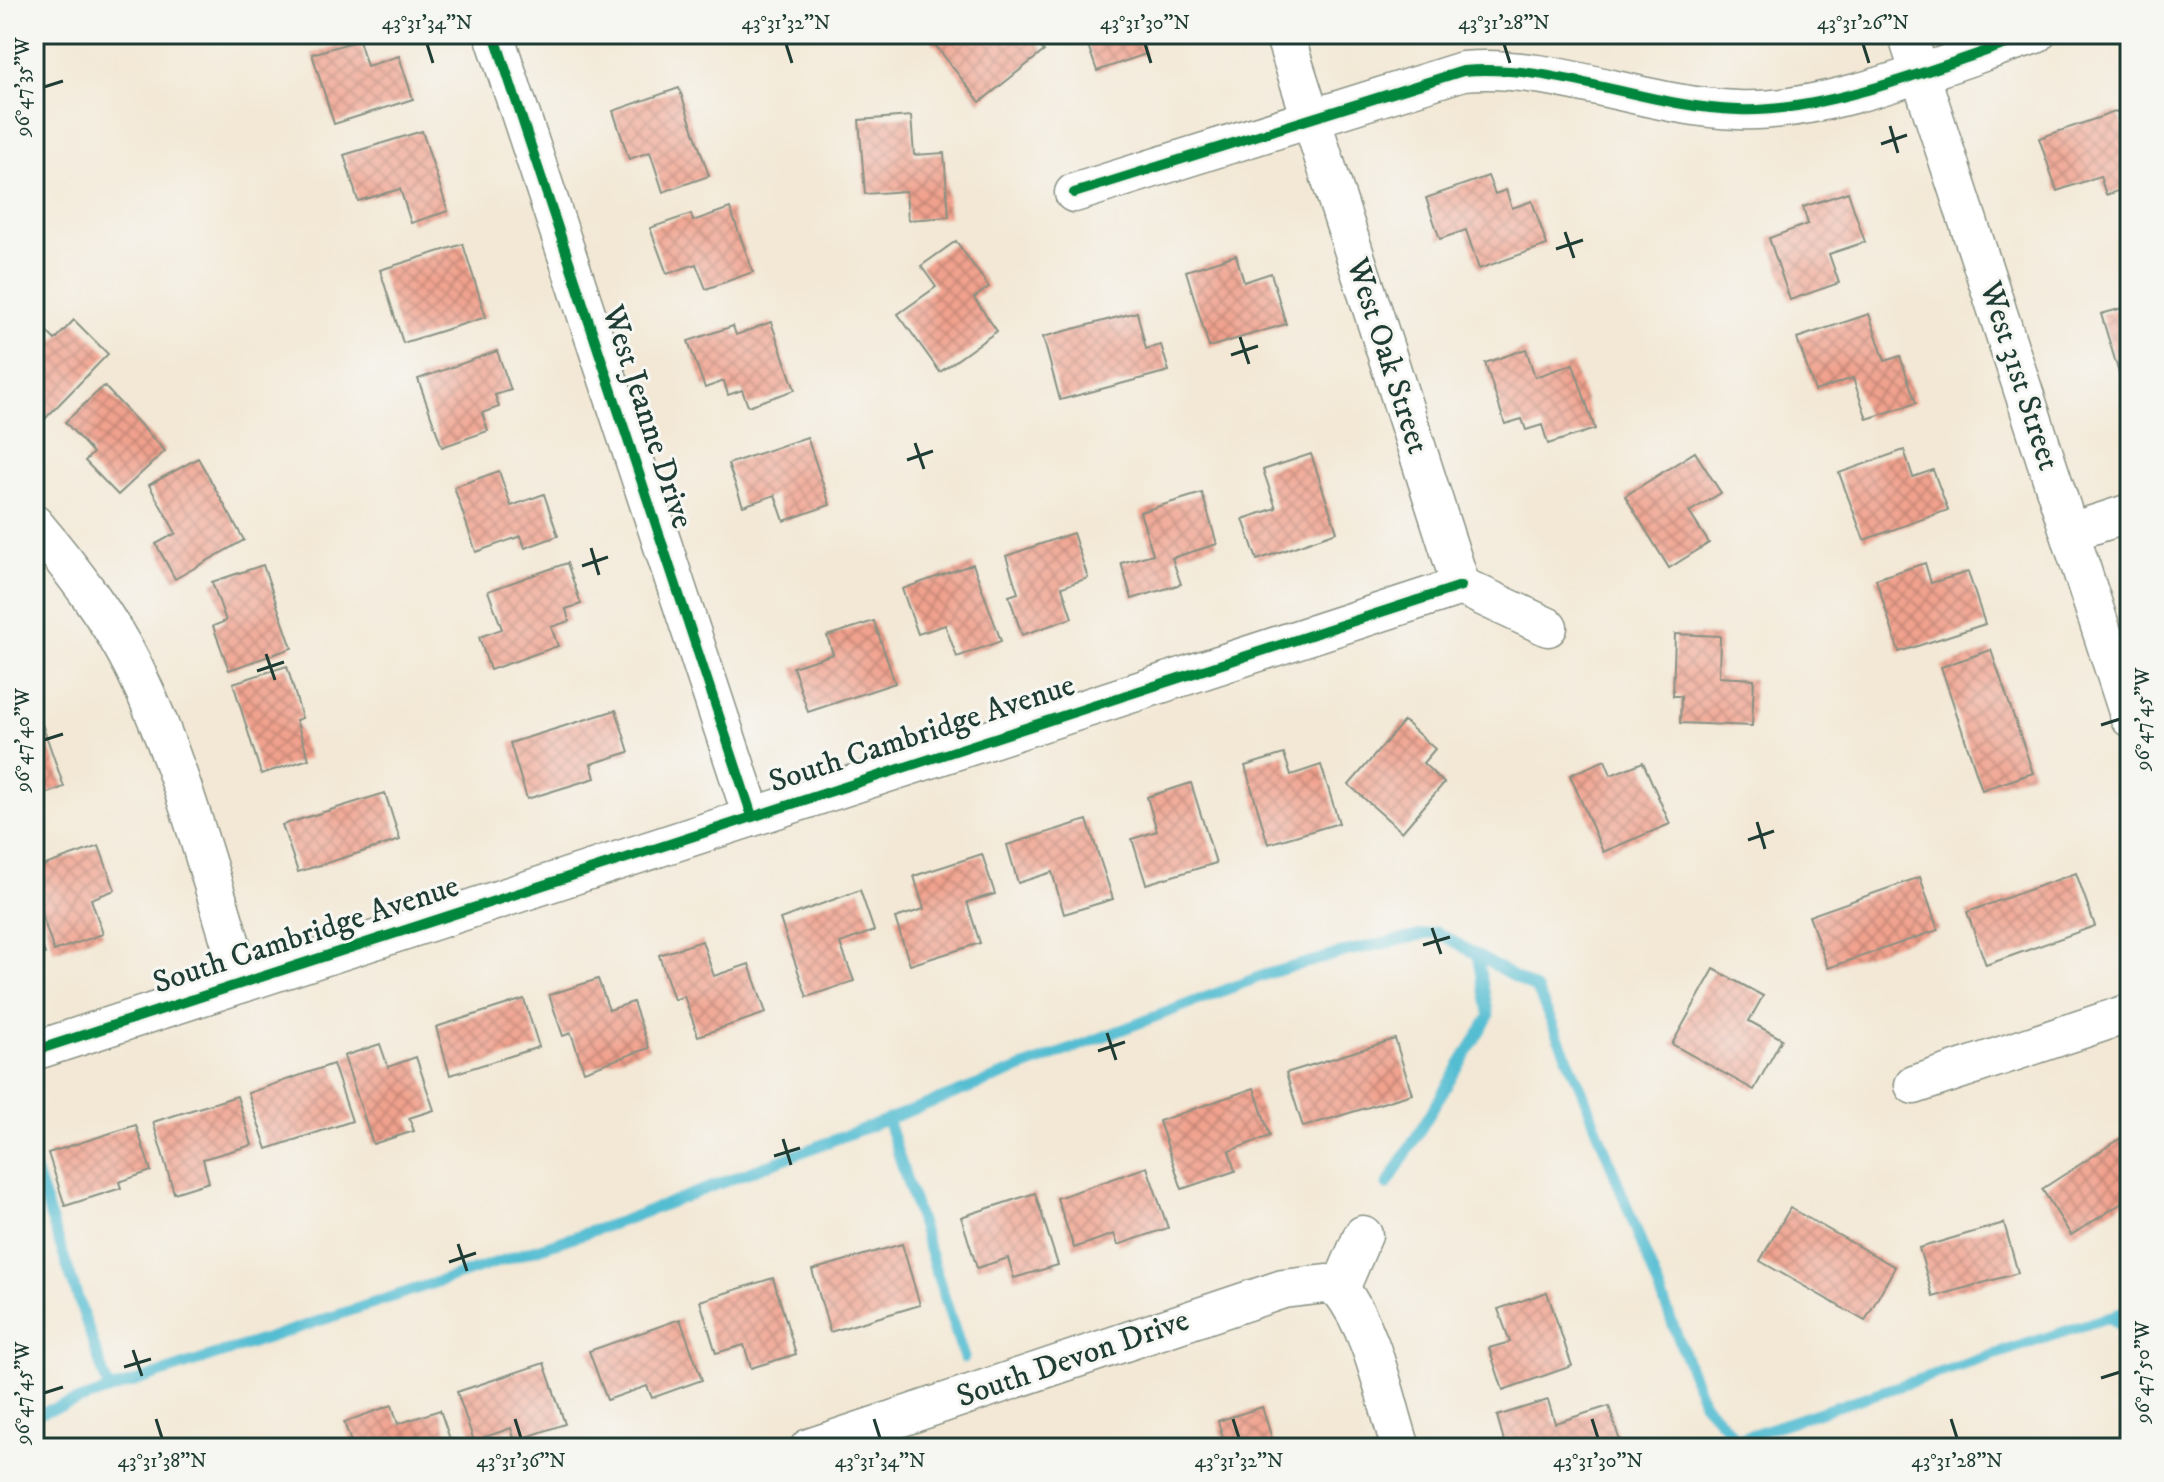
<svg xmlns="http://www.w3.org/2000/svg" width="2164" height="1482" viewBox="0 0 2164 1482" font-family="'IM FELL DW Pica',serif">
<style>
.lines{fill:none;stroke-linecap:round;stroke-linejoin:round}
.stream{stroke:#55bdd2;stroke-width:11}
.building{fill:url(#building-cross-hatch)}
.minor-casing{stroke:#899284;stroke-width:41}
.minor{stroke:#fff;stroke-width:38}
.cycleway-casing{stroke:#f6f6f2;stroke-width:15}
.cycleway{stroke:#00873e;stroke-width:10}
.ticks{fill:none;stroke:#1f3d34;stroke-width:3}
.labels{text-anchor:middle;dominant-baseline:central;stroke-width:6;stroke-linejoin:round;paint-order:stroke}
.street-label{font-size:32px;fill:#1f3d34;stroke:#f6f6f2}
.neatline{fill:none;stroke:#1f3d34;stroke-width:3}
.ticks-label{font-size:20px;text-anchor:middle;fill:#1f3d34}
</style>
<defs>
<pattern id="building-cross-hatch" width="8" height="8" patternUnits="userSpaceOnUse" patternTransform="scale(2)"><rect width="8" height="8" fill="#f1a28e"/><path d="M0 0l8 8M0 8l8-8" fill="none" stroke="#c38575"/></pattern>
</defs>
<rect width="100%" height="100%" fill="#f6f6f2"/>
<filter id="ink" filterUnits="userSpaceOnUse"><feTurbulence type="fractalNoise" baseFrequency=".0125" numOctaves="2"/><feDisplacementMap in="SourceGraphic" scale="16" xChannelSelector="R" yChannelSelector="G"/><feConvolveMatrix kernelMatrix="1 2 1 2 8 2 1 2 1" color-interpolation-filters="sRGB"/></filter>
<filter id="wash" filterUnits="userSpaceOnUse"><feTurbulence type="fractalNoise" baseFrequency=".006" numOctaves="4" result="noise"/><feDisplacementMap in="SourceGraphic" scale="32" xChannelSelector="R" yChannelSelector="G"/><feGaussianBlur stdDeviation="1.8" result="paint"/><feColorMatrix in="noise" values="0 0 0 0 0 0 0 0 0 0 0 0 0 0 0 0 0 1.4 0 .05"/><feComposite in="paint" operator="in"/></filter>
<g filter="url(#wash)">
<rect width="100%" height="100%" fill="#f3e8d5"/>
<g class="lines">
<!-- stream -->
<g class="stream">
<polyline points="887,1119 964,1358"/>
<polyline points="34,1168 109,1390"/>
<polyline points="1387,1185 1489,1016 1477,955"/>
<polyline points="2107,1317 2130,1332"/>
<polyline points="34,1415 622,1221 1267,974 1348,951 1437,932 1537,990 1581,1088 1703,1402 1737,1439 1789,1448"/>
<polyline points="1741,1438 2130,1310"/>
</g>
</g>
<g id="blocks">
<!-- building -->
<g class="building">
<polygon points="941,34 985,34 990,41 999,34 1030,34 1044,51 980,102 932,41"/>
<polygon points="1084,34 1139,34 1146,54 1097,71"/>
<polygon points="359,40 367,66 399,56 413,99 334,124 312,54"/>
<polygon points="679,88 709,176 663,192 650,152 629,159 613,111"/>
<polygon points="2118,111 2130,147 2130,187 2106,195 2100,176 2057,191 2039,138"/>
<polygon points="911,116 914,155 944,153 949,217 908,220 906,191 865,194 859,120"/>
<polygon points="422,131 448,211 411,223 400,189 358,201 344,155"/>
<polygon points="1488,176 1495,194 1506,190 1512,208 1532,201 1547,245 1479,269 1466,230 1440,239 1426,198"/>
<polygon points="1848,192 1865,242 1829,254 1839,283 1790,300 1769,238 1808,224 1803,207"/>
<polygon points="730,208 753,272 706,289 696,264 667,274 650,228 691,214 693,221"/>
<polygon points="956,241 989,287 974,298 997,331 940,372 898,314 936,287 921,266"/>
<polygon points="463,244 486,317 403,343 380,270"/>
<polygon points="1236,255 1244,282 1271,273 1286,324 1209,347 1186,271"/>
<polygon points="2130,306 2130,406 2129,406 2101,314"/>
<polygon points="1137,312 1146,349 1161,345 1169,371 1060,400 1043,337"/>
<polygon points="1869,314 1885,361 1900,356 1916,403 1867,419 1853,378 1815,391 1797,338"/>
<polygon points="74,320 108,354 41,423 34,416 34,327 38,323 55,340"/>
<polygon points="771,322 795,390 748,406 742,390 728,395 724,381 705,388 688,341 733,326 736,335"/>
<polygon points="1526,349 1535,377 1573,364 1595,429 1548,444 1542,425 1526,430 1522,419 1505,424 1485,363"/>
<polygon points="497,351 511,390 495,395 499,407 482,413 488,431 442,447 418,379"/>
<polygon points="104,386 165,451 118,495 85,461 93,453 65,422"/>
<polygon points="807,437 830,505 784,521 775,495 743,506 728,464"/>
<polygon points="1904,450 1913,477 1933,470 1948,510 1864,540 1839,473"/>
<polygon points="1695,452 1721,493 1689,512 1709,543 1669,568 1625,496"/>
<polygon points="1311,454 1337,532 1257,560 1243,519 1276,508 1263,470"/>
<polygon points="198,458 244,540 175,579 156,544 176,533 149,485"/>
<polygon points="499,471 511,506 544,494 558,536 525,548 521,536 476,552 454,487"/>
<polygon points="1202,493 1217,544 1172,558 1181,584 1132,599 1121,563 1153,554 1140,512"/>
<polygon points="1073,533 1088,578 1062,587 1072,618 1022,635 1009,596 1018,593 1006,556"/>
<polygon points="567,563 581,604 566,609 569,621 551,627 558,646 490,670 479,637 502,629 488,591"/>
<polygon points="1925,563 1931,583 1968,572 1985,624 1899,652 1876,579"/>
<polygon points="973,564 1001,641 957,657 945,625 918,634 902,589"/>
<polygon points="263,565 292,648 229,670 213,626 226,621 212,582"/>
<polygon points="874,621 895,683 808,712 793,667 833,654 827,636"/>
<polygon points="1675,634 1720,636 1719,677 1754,679 1752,726 1680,723 1681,696 1673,696"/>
<polygon points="1991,650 2033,773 1982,790 1941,667"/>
<polygon points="287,666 302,718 296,720 309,759 261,774 233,683"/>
<polygon points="34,701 64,787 34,798"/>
<polygon points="616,710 629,752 591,764 595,778 527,799 510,743"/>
<polygon points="1404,721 1435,749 1423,763 1444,783 1402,832 1349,785"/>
<polygon points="1284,754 1291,775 1321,765 1339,823 1268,844 1245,766"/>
<polygon points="1605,760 1611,775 1643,762 1670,824 1603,852 1570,775"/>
<polygon points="1191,783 1216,863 1146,884 1132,839 1157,831 1147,797"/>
<polygon points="385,793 400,840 298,872 282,825"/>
<polygon points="1087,820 1113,899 1064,914 1052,872 1018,883 1007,845"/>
<polygon points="99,846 115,890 91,899 103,934 54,951 34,891 34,869"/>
<polygon points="982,854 995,894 967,902 980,943 910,965 895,918 924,909 914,876"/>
<polygon points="2076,873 2095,926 1986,965 1967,912"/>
<polygon points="1920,877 1938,930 1828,968 1809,916"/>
<polygon points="860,890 874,931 840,943 854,981 807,997 780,919"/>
<polygon points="34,923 45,954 34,958"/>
<polygon points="702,941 714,976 749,964 766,1013 698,1036 684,996 674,1000 659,955"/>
<polygon points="1714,969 1763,996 1749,1021 1782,1039 1754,1090 1672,1044"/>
<polygon points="598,979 609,1010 633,1002 649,1048 584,1071 571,1033 563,1036 549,995"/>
<polygon points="524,999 539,1047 450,1075 436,1027"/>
<polygon points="1395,1039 1412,1094 1303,1127 1286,1073"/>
<polygon points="380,1044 388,1067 416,1057 434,1110 409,1118 414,1131 373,1144 344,1056"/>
<polygon points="333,1064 352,1121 267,1149 248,1093"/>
<polygon points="1254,1088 1270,1136 1229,1151 1235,1171 1182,1189 1159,1121"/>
<polygon points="237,1096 252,1145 203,1159 209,1182 174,1193 153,1122"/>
<polygon points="136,1125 151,1171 119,1182 121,1188 65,1206 48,1153"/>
<polygon points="2130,1132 2130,1198 2071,1235 2042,1189"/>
<polygon points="1147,1167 1168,1228 1118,1245 1114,1234 1074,1248 1057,1198"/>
<polygon points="1035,1193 1058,1265 1014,1278 1008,1258 977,1268 961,1217"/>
<polygon points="1790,1208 1895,1267 1865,1321 1760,1261"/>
<polygon points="2004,1223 2018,1273 1933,1297 1919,1248"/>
<polygon points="902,1244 920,1305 830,1332 812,1270"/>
<polygon points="773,1278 796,1354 751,1368 744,1345 716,1353 700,1301"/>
<polygon points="1547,1292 1572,1366 1503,1390 1489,1348 1510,1342 1498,1309"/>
<polygon points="680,1319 702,1380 652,1398 647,1386 607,1400 589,1351"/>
<polygon points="544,1363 565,1424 515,1441 511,1428 474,1441 457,1392"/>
<polygon points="1548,1400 1555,1423 1609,1406 1622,1448 1506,1448 1497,1416"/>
<polygon points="392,1405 398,1424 440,1410 453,1448 353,1448 344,1422"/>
<polygon points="1262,1407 1275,1448 1226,1448 1218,1421"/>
</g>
</g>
</g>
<g filter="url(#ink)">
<use href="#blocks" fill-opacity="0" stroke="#899284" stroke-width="2"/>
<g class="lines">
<!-- minor casing -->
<g class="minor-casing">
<g id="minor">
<polyline points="494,34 752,816"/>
<polyline points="1284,34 1461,586 1548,627"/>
<polyline points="1907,34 2130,718"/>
<path d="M1074,193L1463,71C1555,63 1645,107 1738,110C1827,114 1949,62 2036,34"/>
<path d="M34,524C72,569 109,617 135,670C183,769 210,879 243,983"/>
<polyline points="2071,532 2130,513"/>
<polyline points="34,1051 1461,586"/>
<polyline points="1914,1085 2130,1013"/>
<path d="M1340,1289C1374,1333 1384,1396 1401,1448"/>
<polyline points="1340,1289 1363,1235"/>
<polyline points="809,1448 1283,1289 1326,1284 1340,1289"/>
</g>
</g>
<!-- minor -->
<use href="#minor" class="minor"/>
<!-- cycleway casing -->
<g class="cycleway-casing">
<g id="cycleway">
<polyline points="494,34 752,816"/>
<path d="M1074,193L1463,71C1555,63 1645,107 1738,110C1827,114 1949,62 2036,34"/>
<polyline points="34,1051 1461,586"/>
</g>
</g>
<!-- cycleway -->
<use href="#cycleway" class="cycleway"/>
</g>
</g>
<!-- ticks -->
<path class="ticks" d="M427,44L433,63M786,44L792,63M1145,44L1151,63M1504,44L1510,63M1863,44L1869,63M44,87L63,81M1890,126L1898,153M1881,144L1907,135M1565,232L1574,258M1556,249L1583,240M1240,337L1249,364M1231,355L1258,346M915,443L924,469M907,460L933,451M591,548L599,575M582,566L608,557M266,654L275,680M257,671L284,662M2101,725L2120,719M44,740L63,734M1757,822L1765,849M1748,840L1774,831M1432,928L1441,954M1423,945L1450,937M1107,1033L1116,1060M1098,1051L1125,1042M783,1139L791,1165M774,1156L800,1148M458,1244L467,1271M449,1262L476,1253M133,1350L142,1376M124,1367L151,1359M2101,1378L2120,1372M44,1393L63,1387M156,1419L162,1438M515,1419L521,1438M874,1419L880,1438M1233,1419L1239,1438M1592,1419L1598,1438M1951,1419L1957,1438"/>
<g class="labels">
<!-- street labels -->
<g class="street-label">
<text transform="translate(1387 356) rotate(72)">West Oak Street</text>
<text transform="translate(2019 376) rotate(72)">West 31st Street</text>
<text transform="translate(647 417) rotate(72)">West Jeanne Drive</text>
<text transform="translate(922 734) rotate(-18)">South Cambridge Avenue</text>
<text transform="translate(306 935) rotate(-18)">South Cambridge Avenue</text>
<text transform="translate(1073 1359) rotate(-19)">South Devon Drive</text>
</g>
</g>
<!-- margin -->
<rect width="2164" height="1482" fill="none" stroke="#f6f6f2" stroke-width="88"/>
<rect x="44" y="44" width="2076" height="1394" class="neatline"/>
<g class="ticks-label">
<text x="427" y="29">43°31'34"N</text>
<text x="786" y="29">43°31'32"N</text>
<text x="1145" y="29">43°31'30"N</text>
<text x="1504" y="29">43°31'28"N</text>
<text x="1863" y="29">43°31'26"N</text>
<text transform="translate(22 87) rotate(-90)" y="7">96°47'35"W</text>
<text transform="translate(2142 719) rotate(-90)" y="7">96°47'45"W</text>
<text transform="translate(22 740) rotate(-90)" y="7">96°47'40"W</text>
<text transform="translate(2142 1372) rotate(-90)" y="7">96°47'50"W</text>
<text transform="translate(22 1393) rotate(-90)" y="7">96°47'45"W</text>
<text x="162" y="1467">43°31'38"N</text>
<text x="521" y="1467">43°31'36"N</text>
<text x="880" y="1467">43°31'34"N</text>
<text x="1239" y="1467">43°31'32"N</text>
<text x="1598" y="1467">43°31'30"N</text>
<text x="1957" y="1467">43°31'28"N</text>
</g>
</svg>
